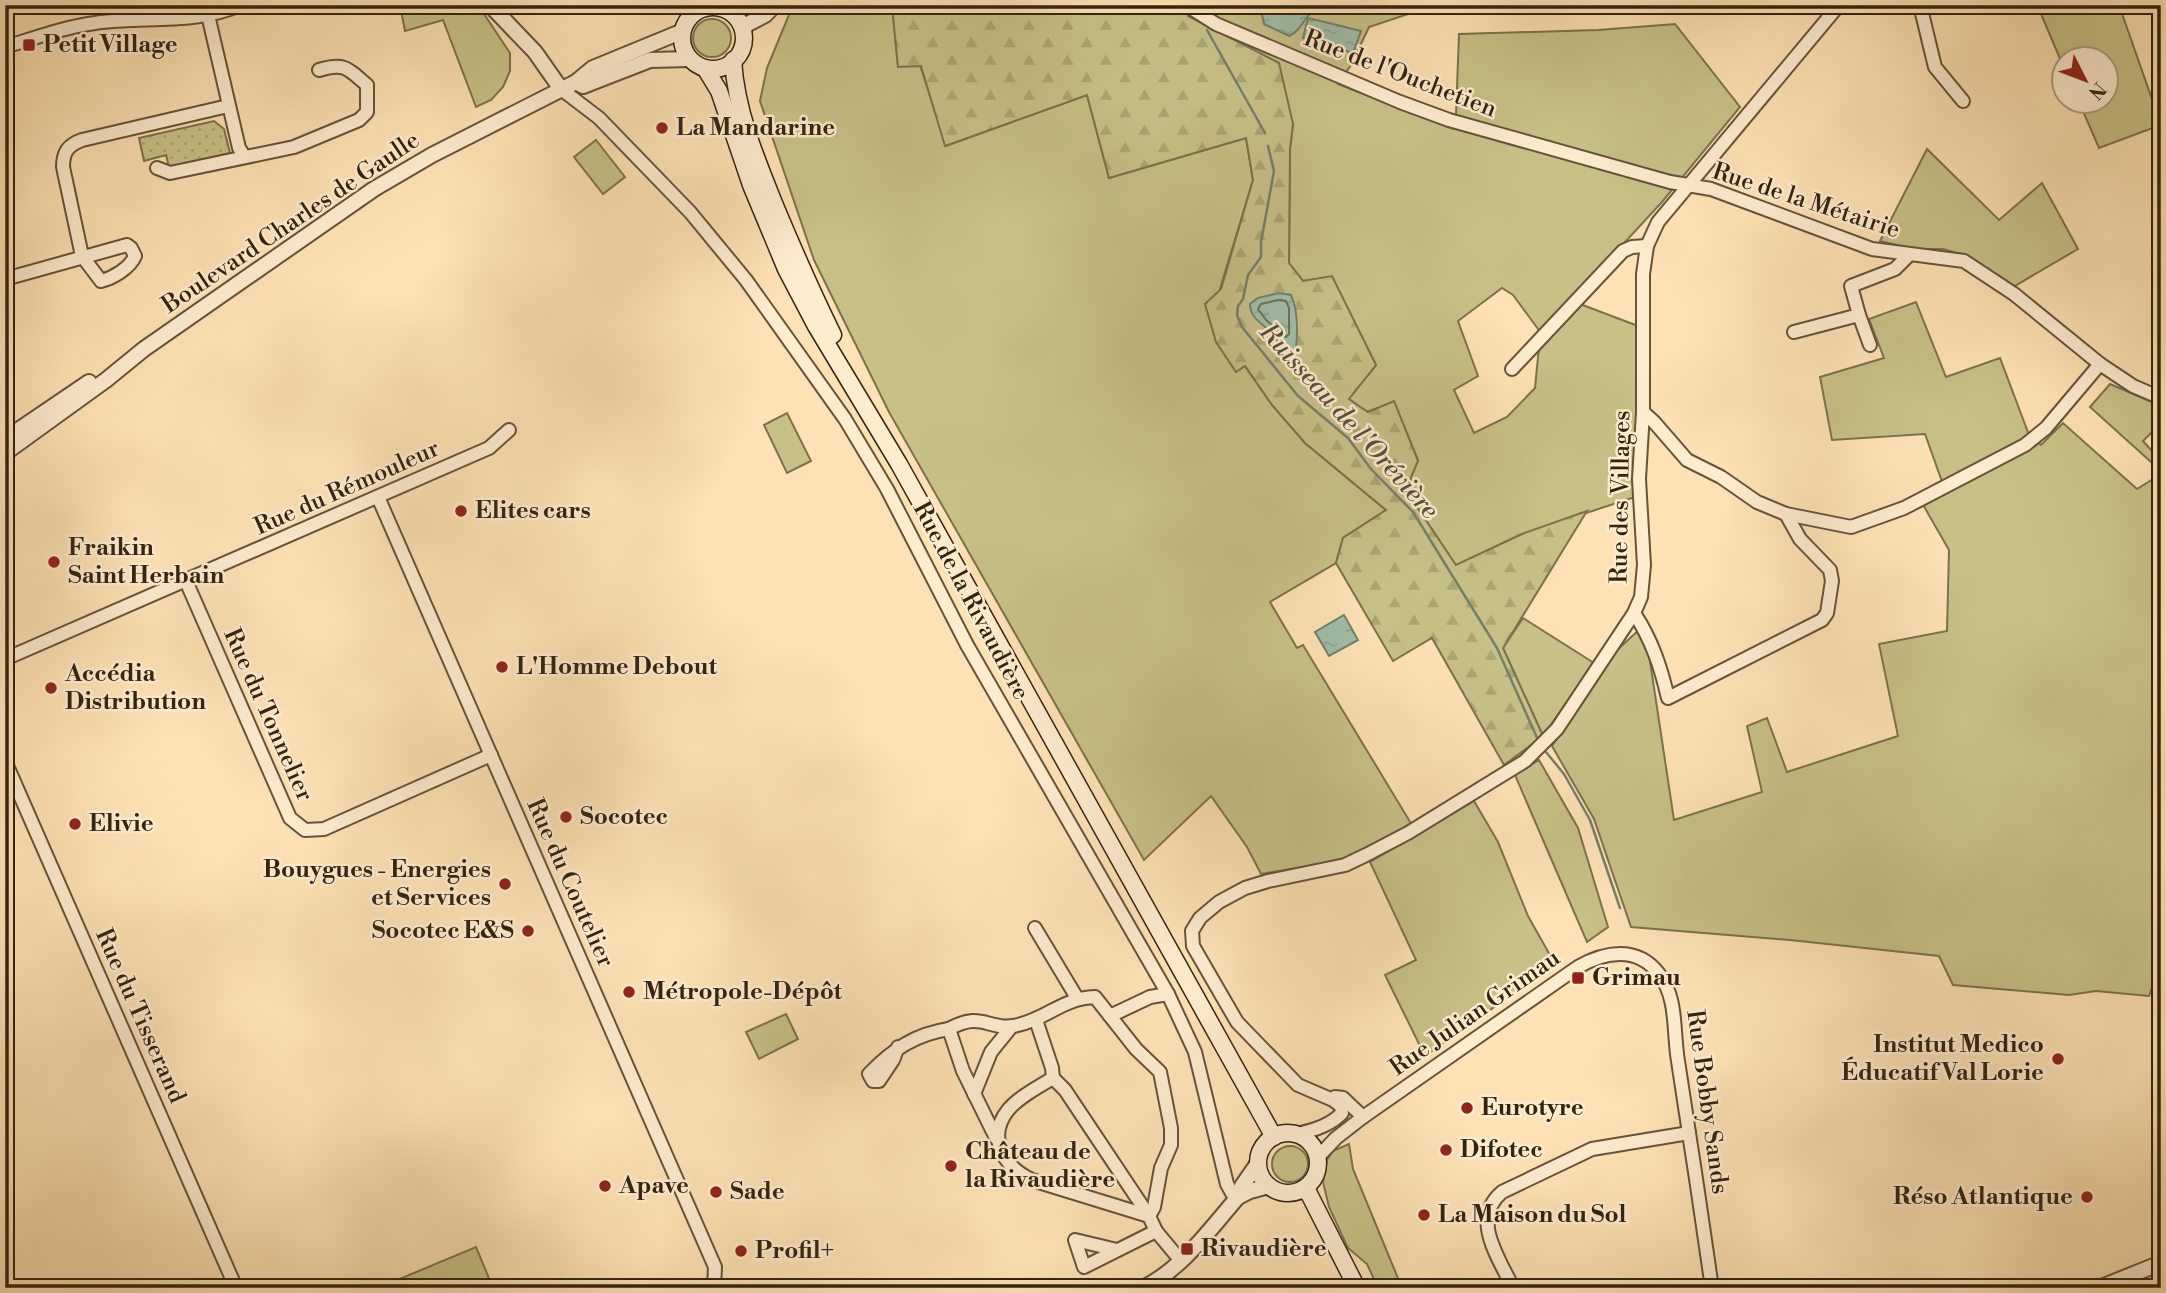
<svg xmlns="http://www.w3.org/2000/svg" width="2166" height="1293" viewBox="0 0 2166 1293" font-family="'Libre Bodoni',serif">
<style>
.green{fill:#c7c188;stroke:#7c724c;stroke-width:2}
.forest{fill:url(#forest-firs);stroke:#7c724c;stroke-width:2}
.garden{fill:url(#garden-dots);stroke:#7c724c;stroke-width:2}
.water{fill:url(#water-ripples);stroke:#74806c;stroke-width:2}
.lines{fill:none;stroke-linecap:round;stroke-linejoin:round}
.shore{stroke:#69715c;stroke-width:2}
.stream{stroke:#74806c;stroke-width:2.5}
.minor-casing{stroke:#655438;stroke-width:16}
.tertiary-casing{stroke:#655438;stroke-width:18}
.secondary-casing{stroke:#32240f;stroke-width:19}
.minor{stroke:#feeccf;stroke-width:12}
.tertiary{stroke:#feeccf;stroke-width:14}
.secondary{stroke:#feeccf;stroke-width:16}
.poi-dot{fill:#8f2418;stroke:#feeccf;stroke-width:2.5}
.labels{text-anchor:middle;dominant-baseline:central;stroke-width:5;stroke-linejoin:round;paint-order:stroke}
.poi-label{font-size:24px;font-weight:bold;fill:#32240f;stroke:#feeccf;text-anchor:start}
.street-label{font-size:24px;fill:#32240f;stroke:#feeccf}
.water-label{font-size:26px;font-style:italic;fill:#53523e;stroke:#feeccf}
</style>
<defs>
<pattern id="forest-firs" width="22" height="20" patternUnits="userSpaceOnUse" patternTransform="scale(1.75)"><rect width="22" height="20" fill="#c7c188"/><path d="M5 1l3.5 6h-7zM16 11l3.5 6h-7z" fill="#aba674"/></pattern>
<pattern id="garden-dots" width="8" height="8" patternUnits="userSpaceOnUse" patternTransform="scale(1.75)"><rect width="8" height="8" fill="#c7c188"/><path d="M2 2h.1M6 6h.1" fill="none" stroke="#aba674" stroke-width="1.8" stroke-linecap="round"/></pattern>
<pattern id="water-ripples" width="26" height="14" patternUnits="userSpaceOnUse" patternTransform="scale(1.75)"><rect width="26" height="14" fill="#a0beaa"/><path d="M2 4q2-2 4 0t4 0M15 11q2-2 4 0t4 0" fill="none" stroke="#8aa391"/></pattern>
</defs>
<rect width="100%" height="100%" fill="#fee2b5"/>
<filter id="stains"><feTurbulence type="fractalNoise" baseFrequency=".00286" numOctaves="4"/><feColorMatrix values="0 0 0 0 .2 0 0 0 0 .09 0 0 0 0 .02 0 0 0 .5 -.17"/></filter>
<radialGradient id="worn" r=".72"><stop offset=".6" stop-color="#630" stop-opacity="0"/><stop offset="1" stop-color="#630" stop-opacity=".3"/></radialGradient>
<!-- green -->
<g class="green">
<polygon points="400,5 478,5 510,53 510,71 503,87 491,100 476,107 443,20 405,31"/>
<polygon points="793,5 892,5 898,66 920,65 946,146 1087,95 1109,178 1246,138 1253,180 1220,289 1245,366 1272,405 1305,443 1386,510 1343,538 1336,563 1270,602 1297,648 1303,645 1412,825 1343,860 1261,874 1247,847 1211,796 1144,860 889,412 814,260 760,101 767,68"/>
<polygon points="1197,5 1435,5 1369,27 1351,65 1338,84 1453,129 1456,115 1459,34 1598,30 1675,24 1740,107 1662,202 1541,333 1513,295 1502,288 1458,321 1478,376 1454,390 1474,433 1507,417 1535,388 1539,347 1580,304 1638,326 1635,497 1522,534 1456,566 1409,495 1411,477 1418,460 1394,402 1367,412 1348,399 1376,365 1332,277 1303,281 1289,263 1290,149 1293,124 1203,25 1187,16"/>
<polygon points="2042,5 2119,5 2161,125 2099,148 2079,102 2106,102 2106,60 2064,60 2064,68 2038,7"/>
<circle cx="712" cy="38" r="19"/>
<polygon points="596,140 625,177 603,194 574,157"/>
<polygon points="1927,149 1999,220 2042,183 2078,249 2013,287 1967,256 1943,249 1913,249 1880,241"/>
<polygon points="1916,302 1946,377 2000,358 2029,435 2041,445 2063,423 2137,489 2161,474 2161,963 2149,996 2096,991 2069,995 1953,985 1939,956 1790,940 1631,927 1594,819 1552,746 1615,652 1640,629 1648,648 1674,820 1762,792 1747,726 1767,718 1787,772 1898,736 1879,644 1947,631 1949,550 1922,503 1945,490 1925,434 1832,440 1820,377 1884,358 1869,319"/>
<polygon points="2110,384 2161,406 2161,423 2143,441 2161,461 2161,471 2090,407"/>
<polygon points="787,413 811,461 787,473 764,425"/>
<polygon points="1523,618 1594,663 1543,736 1503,648"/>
<polygon points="1539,760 1578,828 1608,927 1587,942 1515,775"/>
<polygon points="1474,801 1498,842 1528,916 1555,964 1425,1056 1385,975 1416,960 1370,862"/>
<polygon points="786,1014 798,1039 759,1059 746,1032"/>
<polygon points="1349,1144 1353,1169 1402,1288 1378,1288 1367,1264 1348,1248 1329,1207 1323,1182 1327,1160 1333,1151"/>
<circle cx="1290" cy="1164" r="18"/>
<polygon points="476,1247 493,1288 378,1288"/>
</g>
<!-- forest -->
<polygon class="forest" points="892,5 1197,5 1188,16 1279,63 1293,124 1290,149 1289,263 1303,281 1332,276 1376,365 1349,399 1368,412 1394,401 1418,461 1411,477 1409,495 1456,565 1522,534 1587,511 1503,648 1543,736 1504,765 1432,638 1393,661 1336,563 1343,538 1386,510 1305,443 1272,405 1245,366 1236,372 1216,342 1205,304 1221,289 1253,180 1246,138 1109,178 1087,95 945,146 921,66 898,67"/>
<!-- garden -->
<polygon class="garden" points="214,121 224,129 230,153 169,167 166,155 144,161 139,138"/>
<!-- water -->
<g class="water">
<path d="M1260,5H1302L1305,8L1310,6L1313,11C1303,19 1301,31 1289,36L1264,24Z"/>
<polygon points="1308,18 1361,31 1353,53 1303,38"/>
<path d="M1279,293L1291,295C1300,315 1297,347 1293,369C1287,359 1282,349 1276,339C1269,325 1250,322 1250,304L1258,298Z"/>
<polygon points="1344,615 1358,640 1329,656 1315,632"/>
</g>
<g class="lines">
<!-- shore -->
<polygon class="shore" points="1278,300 1286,301 1289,308 1289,334 1286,337 1266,320 1258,309 1261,304"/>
<!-- stream -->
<g class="stream">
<polyline points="1215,15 1225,5"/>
<polyline points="1207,30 1265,133"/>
<polyline points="1268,146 1274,171 1261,242 1261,257 1248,275 1243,299 1238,306 1237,315 1242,327 1298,396 1348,438 1371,469 1413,512 1497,648 1538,740"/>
<polyline points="1546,752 1564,774 1590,820 1620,908"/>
</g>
<!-- minor casing -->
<g class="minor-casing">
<g id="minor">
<polyline points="132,5 134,20"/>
<polyline points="1186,5 1216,24 1400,102 1449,120 1670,182 1711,189 1872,249 1964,261 2014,294 2100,364 2133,386 2161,398"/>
<polyline points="1920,5 1935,67 1963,101"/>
<polyline points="208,15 239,148 244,156"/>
<path d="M5,47C35,38 64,27 95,23C142,16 195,25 240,5"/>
<polyline points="561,89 599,118 690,212 746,280 845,419 887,489 967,645 1168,994 1195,1052 1227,1184 1232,1193 1238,1197"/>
<path d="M157,168L170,173L294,147L359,120L367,112V85C348,69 345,62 319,70"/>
<path d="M5,279L127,245L131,248L135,256C130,268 113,278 101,281L82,256L63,167C63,152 68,145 82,140L228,106"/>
<polyline points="1859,315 1870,345"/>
<polyline points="1794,332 1859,315 1851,286 1895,269 1909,255"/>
<polyline points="1512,369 1623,251 1632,247 1647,246"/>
<polyline points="1643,412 1654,422 1687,460 1721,477 1757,502 1786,514 1851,527 1904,508 2025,445 2046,428 2100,364"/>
<polyline points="378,497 715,1267 714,1288"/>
<polyline points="186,581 290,818 305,830 324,829 491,755"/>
<path d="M1634,613C1652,640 1661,668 1668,698L1822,620L1827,613L1832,581L1830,570L1800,539L1786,514"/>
<polyline points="5,659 489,448 509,430"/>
<polyline points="5,761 236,1288"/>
<polyline points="1035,928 1077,998"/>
<polyline points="1036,1020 1052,1068 1053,1078 1065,1090 1149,1216 1156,1231"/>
<path d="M898,1047L893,1060L879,1081H873L869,1074C892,1050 915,1034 949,1029"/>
<path d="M1053,1078C1038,1087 1019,1097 1008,1110C986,1138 1004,1167 1032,1180L1149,1216L1154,1207L1161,1168L1171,1145V1128L1160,1072L1136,1049L1110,1016"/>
<polyline points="974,1094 991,1052 1012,1026"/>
<polyline points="1335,1097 1343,1098 1363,1117"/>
<path d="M1296,1134C1312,1131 1330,1126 1342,1113L1341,1106L1333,1100L1298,1085L1237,1022L1193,946L1192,931L1200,918L1219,902L1245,888L1268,881L1345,865L1366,855L1408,833L1525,761L1557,729L1634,613L1641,597L1644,565L1639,479L1643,412V274L1647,246L1658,222L1839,5"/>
<path d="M996,1138L963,1071L949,1029C983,1010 988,1032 1018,1025C1048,1018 1063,998 1095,997L1110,1016L1150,997L1168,994"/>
<path d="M1318,1157L1336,1138L1363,1117L1578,967C1604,952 1637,945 1659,974C1678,998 1673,1033 1678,1061C1690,1137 1701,1212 1712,1288"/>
<polyline points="1117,1250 1075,1240 1084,1267 1156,1231 1181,1261"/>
<path d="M1513,1288C1499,1258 1470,1219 1502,1192L1592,1149L1689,1133"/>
</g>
</g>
<!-- tertiary casing -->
<g class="tertiary-casing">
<g id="tertiary">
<polyline points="490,5 535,52 561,89"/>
<polyline points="742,27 765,15 775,5"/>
<polyline points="576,82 583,86 650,60 690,59"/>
<polyline points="5,439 89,382"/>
<polyline points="5,453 106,380 144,349 374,189 432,155 576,82 593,68 683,31"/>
<polyline points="1238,1197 1242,1186 1258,1163"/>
<polyline points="643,1288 664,1288"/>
<path d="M1143,1288C1182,1269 1210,1229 1238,1197L1250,1191L1269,1186"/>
<polyline points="2099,1288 2161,1263"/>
</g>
</g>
<!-- secondary casing -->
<g class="secondary-casing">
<g id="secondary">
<circle cx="713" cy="38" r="31"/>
<path d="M733,60C736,112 757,161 776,208C794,251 813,294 833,335"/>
<polyline points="705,68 719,91 751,185 786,269 816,326 899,464 1274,1137"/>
<circle cx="1288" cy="1163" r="30"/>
<polyline points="1306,1188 1357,1288"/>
</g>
</g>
<!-- minor -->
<use href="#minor" class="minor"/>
<!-- tertiary -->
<use href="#tertiary" class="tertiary"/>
<!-- secondary -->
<use href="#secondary" class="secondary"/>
</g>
<!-- markers -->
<g class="poi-dot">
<rect x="22" y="38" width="14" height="14" rx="3.5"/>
<circle cx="662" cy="128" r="7"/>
<circle cx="461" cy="511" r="7"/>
<circle cx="54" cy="562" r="7"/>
<circle cx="502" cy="667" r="7"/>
<circle cx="51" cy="688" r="7"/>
<circle cx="566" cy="817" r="7"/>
<circle cx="75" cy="824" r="7"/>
<circle cx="505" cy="884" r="7"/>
<circle cx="528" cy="931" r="7"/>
<rect x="1571" y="971" width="14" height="14" rx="3.5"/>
<circle cx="629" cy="992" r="7"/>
<circle cx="2058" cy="1059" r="7"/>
<circle cx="1467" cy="1108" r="7"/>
<circle cx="1446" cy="1150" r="7"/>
<circle cx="951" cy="1166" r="7"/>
<circle cx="605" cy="1186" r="7"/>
<circle cx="716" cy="1192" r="7"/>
<circle cx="2087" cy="1197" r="7"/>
<circle cx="1424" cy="1215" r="7"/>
<rect x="1180" y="1242" width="14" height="14" rx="3.5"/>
<circle cx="741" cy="1251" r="7"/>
</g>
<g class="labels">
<!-- poi labels -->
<g class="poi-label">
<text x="43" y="45">Petit Village</text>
<text x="676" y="128">La Mandarine</text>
<text x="475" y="511">Elites cars</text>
<text x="68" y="548">Fraikin<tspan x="68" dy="28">Saint Herbain</tspan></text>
<text x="516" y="667">L'Homme Debout</text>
<text x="65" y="674">Accédia<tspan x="65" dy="28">Distribution</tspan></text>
<text x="580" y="817">Socotec</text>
<text x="89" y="824">Elivie</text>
<text x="491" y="870" text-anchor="end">Bouygues - Energies<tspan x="491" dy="28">et Services</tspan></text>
<text x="514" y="931" text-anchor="end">Socotec E&amp;S</text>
<text x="1592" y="978">Grimau</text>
<text x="643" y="992">Métropole-Dépôt</text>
<text x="2044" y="1045" text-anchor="end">Institut Medico<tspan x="2044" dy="28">Éducatif Val Lorie</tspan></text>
<text x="1481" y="1108">Eurotyre</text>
<text x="1460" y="1150">Difotec</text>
<text x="965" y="1152">Château de<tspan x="965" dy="28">la Rivaudière</tspan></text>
<text x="619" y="1186">Apave</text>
<text x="730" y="1192">Sade</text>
<text x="2073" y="1197" text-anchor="end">Réso Atlantique</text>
<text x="1438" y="1215">La Maison du Sol</text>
<text x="1201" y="1249">Rivaudière</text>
<text x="755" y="1251">Profil+</text>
</g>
<!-- street labels -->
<g class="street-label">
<text transform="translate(1400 74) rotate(21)">Rue de l'Ouchetien</text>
<text transform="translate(1806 201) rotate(18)">Rue de la Métairie</text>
<text transform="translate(291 223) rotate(-34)">Boulevard Charles de Gaulle</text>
<text transform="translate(347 488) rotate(-24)">Rue du Rémouleur</text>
<text transform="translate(1621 497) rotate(-89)">Rue des Villages</text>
<text transform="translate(971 601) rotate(62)">Rue de la Rivaudière</text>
<text transform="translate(268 715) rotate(66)">Rue du Tonnelier</text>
<text transform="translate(570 883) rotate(66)">Rue du Coutelier</text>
<text transform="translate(1475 1013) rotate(-35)">Rue Julian Grimau</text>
<text transform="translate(140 1016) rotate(66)">Rue du Tisserand</text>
<text transform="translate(1707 1102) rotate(82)">Rue Bobby Sands</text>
</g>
<!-- water labels -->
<g class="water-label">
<text transform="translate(1349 421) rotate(48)">Ruisseau de l'Orévière</text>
</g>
</g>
<!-- margin -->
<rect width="2166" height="1293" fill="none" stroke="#fee2b5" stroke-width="28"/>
<rect x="7" y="7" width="2152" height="1279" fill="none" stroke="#32240f" stroke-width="3.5"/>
<rect x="14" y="14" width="2138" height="1265" fill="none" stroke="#32240f" stroke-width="2"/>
<!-- north arrow -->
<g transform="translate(2085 80) rotate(132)"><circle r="33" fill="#feeccf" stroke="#ac9c82" stroke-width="2"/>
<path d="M0-5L12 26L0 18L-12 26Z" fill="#8f2418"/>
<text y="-10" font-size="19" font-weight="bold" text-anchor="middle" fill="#32240f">N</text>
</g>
<rect width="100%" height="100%" filter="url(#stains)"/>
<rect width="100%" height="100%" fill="url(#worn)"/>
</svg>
